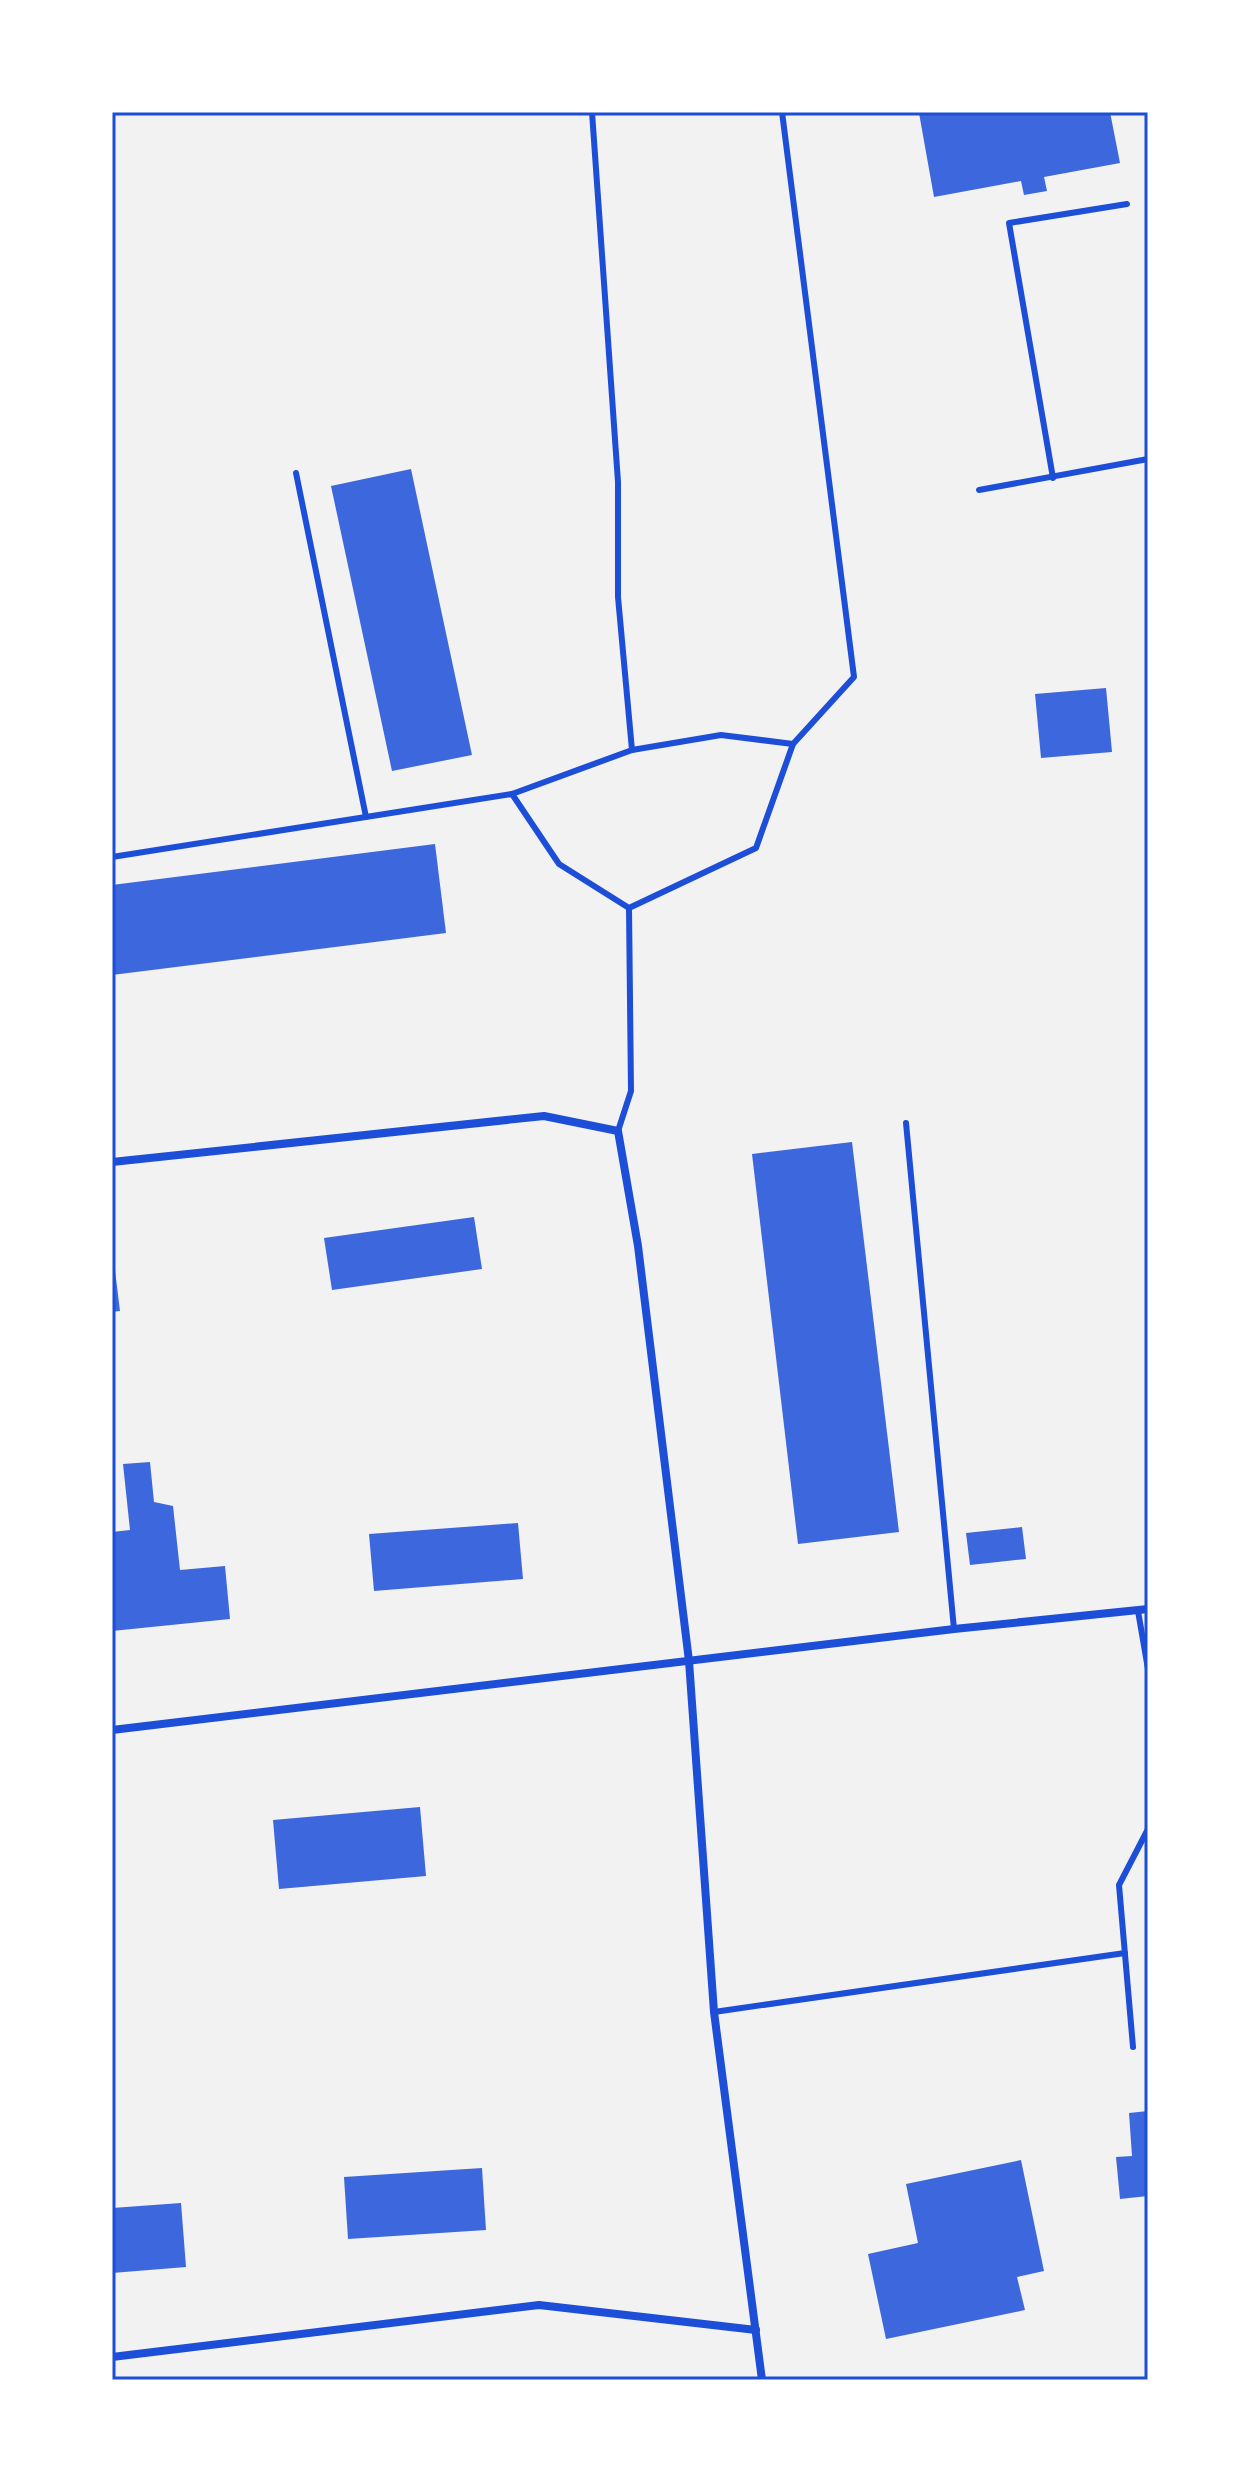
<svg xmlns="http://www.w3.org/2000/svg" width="1260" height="2492" viewBox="0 0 1260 2492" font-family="'Nunito Sans',sans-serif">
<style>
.building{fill:#3d67dc}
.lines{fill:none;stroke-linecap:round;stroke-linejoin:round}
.service{stroke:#1d4ed8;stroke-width:6}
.minor{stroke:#1d4ed8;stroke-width:8}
.neatline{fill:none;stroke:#1d4ed8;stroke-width:3}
</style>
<rect width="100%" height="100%" fill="#f2f2f2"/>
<!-- building -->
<g class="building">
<polygon points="924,112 1110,112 1120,163 1044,177 1047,191 1024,195 1021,181 934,197 919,113"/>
<polygon points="411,469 472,755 392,771 331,486"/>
<polygon points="1106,688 1112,752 1041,758 1035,694"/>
<polygon points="435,844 446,933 112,975 112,885"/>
<polygon points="852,1142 899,1532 798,1544 752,1154"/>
<polygon points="474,1217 482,1269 332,1290 324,1238"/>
<polygon points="112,1262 114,1262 120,1311 112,1312"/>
<polygon points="150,1462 154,1502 173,1506 180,1570 225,1566 230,1619 112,1631 112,1532 130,1530 123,1464"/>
<polygon points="518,1523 523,1579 374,1591 369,1534"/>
<polygon points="1022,1527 1026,1559 970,1565 966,1533"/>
<polygon points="420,1807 426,1876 279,1889 273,1820"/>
<polygon points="1148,2111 1148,2196 1120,2199 1116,2157 1132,2156 1129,2113"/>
<polygon points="1021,2160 1044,2271 1017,2277 1025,2310 886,2339 868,2254 918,2243 906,2184"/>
<polygon points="482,2168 486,2230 348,2239 344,2177"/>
<polygon points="181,2203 186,2267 112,2273 112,2208"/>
</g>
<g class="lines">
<!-- service -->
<g class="service">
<polyline points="592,112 618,482 618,597 632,750"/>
<polyline points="296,473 366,817"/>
<polyline points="1053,478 1009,223 1127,204"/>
<polyline points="979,490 1148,459"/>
<polyline points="512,794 559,864 629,908"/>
<polyline points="112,857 512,794 632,750 721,735 793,744"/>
<polyline points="906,1123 954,1629"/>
<polyline points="618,1131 631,1091 629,908 756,848 793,744 854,677 782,112"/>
<polyline points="1138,1611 1148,1669"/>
<polyline points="714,2012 1125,1953"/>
<polyline points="1133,2047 1119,1885 1148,1829"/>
</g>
<!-- minor -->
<g class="minor">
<polyline points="112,1162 544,1116 618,1131 638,1246 689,1661 714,2012 762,2380"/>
<polyline points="112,1730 954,1629 1148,1609"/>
<polyline points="112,2357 539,2305 756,2330"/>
</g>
</g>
<!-- border -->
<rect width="1260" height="2492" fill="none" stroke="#ffffff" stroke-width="228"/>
<rect x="114" y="114" width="1032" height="2264" class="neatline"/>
</svg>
